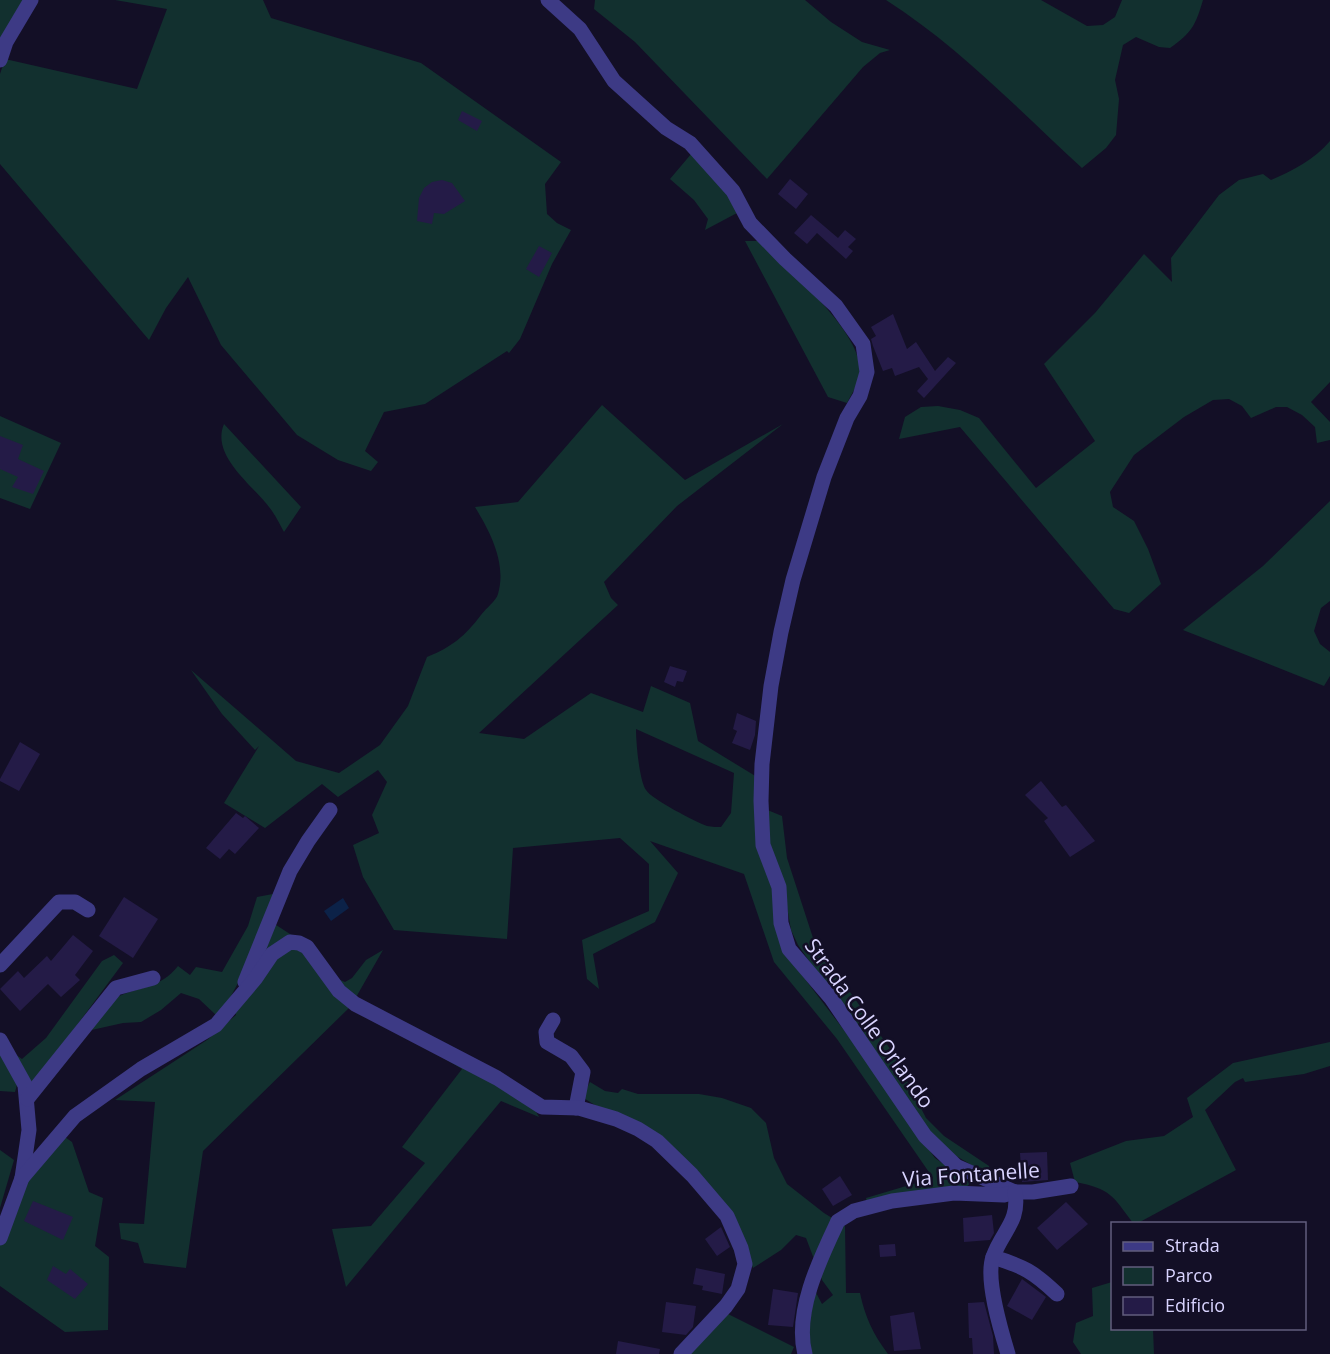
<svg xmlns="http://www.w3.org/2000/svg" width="1330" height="1354" viewBox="0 0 1330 1354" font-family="'Open Sans',sans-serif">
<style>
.green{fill:#12302f;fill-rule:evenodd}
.water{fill:#0c2248}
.building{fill:#241b47}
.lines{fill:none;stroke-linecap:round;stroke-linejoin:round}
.minor{stroke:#3d3a85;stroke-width:15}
.labels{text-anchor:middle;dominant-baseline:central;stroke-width:5;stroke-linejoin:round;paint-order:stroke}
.street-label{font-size:21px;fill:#d9d4ff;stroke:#130f26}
</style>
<rect width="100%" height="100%" fill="#130f26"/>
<!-- green -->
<g class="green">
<polygon points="0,0 24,0 0,46"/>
<polygon points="115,0 263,0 271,18 421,63 561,162 545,184 547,214 557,223 571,230 552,264 520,339 509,353 507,351 425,404 384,412 365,451 378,462 371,471 338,460 297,435 221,345 188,277 166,308 149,340 0,164 0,74 5,59 137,89 167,9"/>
<polygon points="595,0 805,0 831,22 862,42 890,50 880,53 863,67 767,179 635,42 594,9"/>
<path d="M886,0H1041L1087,26L1103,25L1115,17L1122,0H1203C1196,24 1192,33 1170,48L1159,47L1136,37L1123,45L1115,80L1119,99L1116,135L1106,148L1082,168C1019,110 958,46 886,0Z"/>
<path d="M1330,141V382L1311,402L1330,422V440L1317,443L1315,427L1302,415L1287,407H1276L1251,418L1242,406L1229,399L1213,400L1184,417L1134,455L1110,492L1113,507L1134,521L1148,549L1161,584L1129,613L1114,609L960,427L899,439L905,417L921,407L938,406L960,410L979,418L1036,488L1095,441L1044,364L1095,313L1144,254L1172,282L1171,258L1219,195L1239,180L1263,174L1271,180C1292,171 1315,159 1330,141Z"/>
<polygon points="692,153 726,193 737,213 705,230 708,219 694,200 670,179"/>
<path d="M745,241H758C786,268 870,337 859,378C857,386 851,395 847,403L828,397Z"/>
<path d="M602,405L685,480L783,424L677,506L604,582L611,598L618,605L479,733L524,739L591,693L643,712L651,686L690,703L698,741L757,777L755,801L795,966L853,1042L935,1158L970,1183L964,1190L867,1203L866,1198L933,1178L837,1039L774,962L744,874L650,841L678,873L655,922L593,954L599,989L587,979L582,940L649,911V864L620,838L513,848L507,939L394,930L363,877L353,845L379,833L372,815L387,782L378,770L338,797L322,784L265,828L224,803L259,746L255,750L222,714L191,670L296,761L339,773L380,745L408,706L427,657C452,647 465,636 481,615C486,608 496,601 498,594C507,563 490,532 475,507L518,502ZM636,729L734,773L731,813L721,827C717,827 712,827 707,826C696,822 651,799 646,790C639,780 636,741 636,729Z"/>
<polygon points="0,416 61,443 30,509 0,498"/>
<path d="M224,424L301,507L284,532C280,525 277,518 272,511C256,487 210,457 224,424Z"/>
<polygon points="1330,501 1330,601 1321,608 1314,631 1320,644 1330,652 1330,676 1324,686 1183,630 1263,566"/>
<polygon points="765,809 782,816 787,858 814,941 893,1053 926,1118 944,1136 989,1166 990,1171 985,1173 946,1150 920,1120 798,945 791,930 787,907 771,851"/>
<path d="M278,893L267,919L293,936L340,980L345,982L352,978L366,960L383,950L351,1006L203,1151L186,1268L144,1263L138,1243L121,1239L119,1223L144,1224L155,1102L115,1100L207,1040L236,1015L233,1007L246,968L231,996L217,1016L199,999L181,993L161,1010L141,1022L123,1023L87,1031C94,1022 106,1003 115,998C139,986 160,989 178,966L190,975L196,967L222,972L248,926L257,897Z"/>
<polygon points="114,955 123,963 28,1091 20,1074 15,1092 0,1091 0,1050 12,1052 22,1059 46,1038 102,961"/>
<polygon points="410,1038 476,1070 534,1108 539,1117 501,1101 346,1287 332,1229 371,1226 425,1163 402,1147 462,1069"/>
<path d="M1330,1042V1066L1304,1074L1245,1082L1243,1078L1235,1082L1205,1110L1236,1170L1138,1223H1133C1112,1195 1111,1189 1075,1182L1070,1163L1126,1141L1164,1136L1193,1117L1187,1098L1233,1063Z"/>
<path d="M590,1082L605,1091L618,1093L622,1089L638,1094H699L722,1098L751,1108L766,1123L774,1158L787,1184L824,1213L845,1226L846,1293H860C865,1317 873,1334 888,1354H810L807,1343L814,1289L822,1304L833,1295L822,1280L806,1238L796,1235L781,1250L753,1268L727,1208L683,1160L582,1097Z"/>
<polygon points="62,1135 72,1142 89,1192 103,1198 95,1246 109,1257 108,1330 65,1332 0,1286 0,1243 21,1183"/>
<polygon points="0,1150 14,1160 0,1208"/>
<polygon points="1112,1282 1112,1328 1153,1329 1154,1354 1081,1354 1073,1342 1076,1323 1093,1316 1092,1288"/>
<polygon points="728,1314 794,1347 791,1354 686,1354"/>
</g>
<!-- water -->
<polygon class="water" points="343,898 349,908 331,921 324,911"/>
<!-- building -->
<g class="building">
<polygon points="462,111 482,121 477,131 458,120"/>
<polygon points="790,179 808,194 796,209 778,194"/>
<polygon points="442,180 452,183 465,201 444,214 434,213 432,224 417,221 419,198 424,188 432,182"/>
<polygon points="811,215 838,238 845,230 856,239 848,247 853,251 846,259 817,233 807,244 794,233"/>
<polygon points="539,246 552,253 539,277 526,269"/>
<polygon points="893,314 907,349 916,342 935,371 948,357 956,363 924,398 917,391 928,379 919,367 895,376 892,368 883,371 873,346 871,339 876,336 871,327"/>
<polygon points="0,436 23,445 18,459 44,471 33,494 12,487 18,477 0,469"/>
<polygon points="670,666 687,671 683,682 677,681 675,687 664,682"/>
<polygon points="737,713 756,721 755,735 750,750 732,743 737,731 733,729"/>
<polygon points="20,742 40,754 19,791 0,781 0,779"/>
<polygon points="1041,781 1062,807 1066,805 1095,841 1070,857 1044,821 1048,818 1025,795"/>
<polygon points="236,813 243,818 245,816 259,828 235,854 229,849 220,859 206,848"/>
<polygon points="124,897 158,919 133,958 99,936"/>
<polygon points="73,935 93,951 75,975 80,980 61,997 48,984 20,1011 0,989 18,971 24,978 47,956 51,961"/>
<polygon points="1047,1152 1048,1180 1022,1182 1020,1153"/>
<polygon points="840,1176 852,1195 833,1206 822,1189"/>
<polygon points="33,1201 73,1217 63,1240 24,1221"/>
<polygon points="1066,1202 1088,1224 1057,1250 1037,1228"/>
<polygon points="992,1215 994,1233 990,1240 964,1242 963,1218"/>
<polygon points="721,1227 730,1247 717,1256 705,1239"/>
<polygon points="895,1244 896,1256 880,1257 879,1245"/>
<polygon points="53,1266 66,1274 70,1269 88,1284 75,1299 47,1280"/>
<polygon points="696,1268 725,1274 722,1294 702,1290 703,1286 693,1284"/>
<polygon points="1022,1279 1046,1297 1032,1320 1007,1306"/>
<polygon points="773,1289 798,1293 793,1327 768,1325"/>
<polygon points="666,1302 696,1306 693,1327 686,1335 662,1332"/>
<polygon points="984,1302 993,1336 994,1354 973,1354 972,1338 969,1338 968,1303"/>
<polygon points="914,1312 921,1349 894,1351 890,1316"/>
<polygon points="618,1341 660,1349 659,1354 616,1354"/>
</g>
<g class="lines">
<!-- minor -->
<g class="minor">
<polyline points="548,0 580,29 614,81 666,128 690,143 733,191 750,223 785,259 836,306 863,344 867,372 860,396 847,418 824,477 793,580 781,632 771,686 762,764 761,801 763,845 779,887 781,923 789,949 831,998 925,1136 956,1166 1015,1192"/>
<polyline points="0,60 6,42 31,0"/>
<polyline points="0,965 59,902 75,902 88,910"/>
<polyline points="245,982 290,871 308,841 330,810"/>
<polyline points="553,1020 546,1032 547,1042 571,1056 583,1072 576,1108"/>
<polyline points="0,1040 25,1085 29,1130 22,1178 0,1238"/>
<polyline points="27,1099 116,988 153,978"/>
<polyline points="22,1178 75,1116 141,1069 216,1025 255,979 272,954 290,942 299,943 307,947 339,991 355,1004 497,1078 542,1107 579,1108 616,1119 638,1129 657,1141 692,1175 727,1216 741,1248 745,1264 738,1289 726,1306 681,1354"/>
<path d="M993,1257C1023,1266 1034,1272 1057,1294"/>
<path d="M805,1354C794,1312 820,1259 838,1221L854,1211L892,1201L954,1193L1004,1195L1015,1192H1033L1071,1186"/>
<path d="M1008,1354C1001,1331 985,1279 993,1257C1002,1231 1020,1222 1015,1192"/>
</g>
</g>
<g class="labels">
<!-- street labels -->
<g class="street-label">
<text transform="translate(870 1023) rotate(54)">Strada Colle Orlando</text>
<text transform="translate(971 1174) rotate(-4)">Via Fontanelle</text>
</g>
</g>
<!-- legend -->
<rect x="1111" y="1222" width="195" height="108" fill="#130f26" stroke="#625e7d" stroke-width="1.5"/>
<rect x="1123" y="1242" width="30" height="9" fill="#3d3a85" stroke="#625e7d" stroke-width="1.5"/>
<text x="1165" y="1252" font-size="18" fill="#d9d4ff">Strada</text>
<rect x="1123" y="1267" width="30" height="18" fill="#12302f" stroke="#625e7d" stroke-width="1.5"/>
<text x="1165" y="1282" font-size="18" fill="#d9d4ff">Parco</text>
<rect x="1123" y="1297" width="30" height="18" fill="#241b47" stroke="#625e7d" stroke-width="1.5"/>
<text x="1165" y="1312" font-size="18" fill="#d9d4ff">Edificio</text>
</svg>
